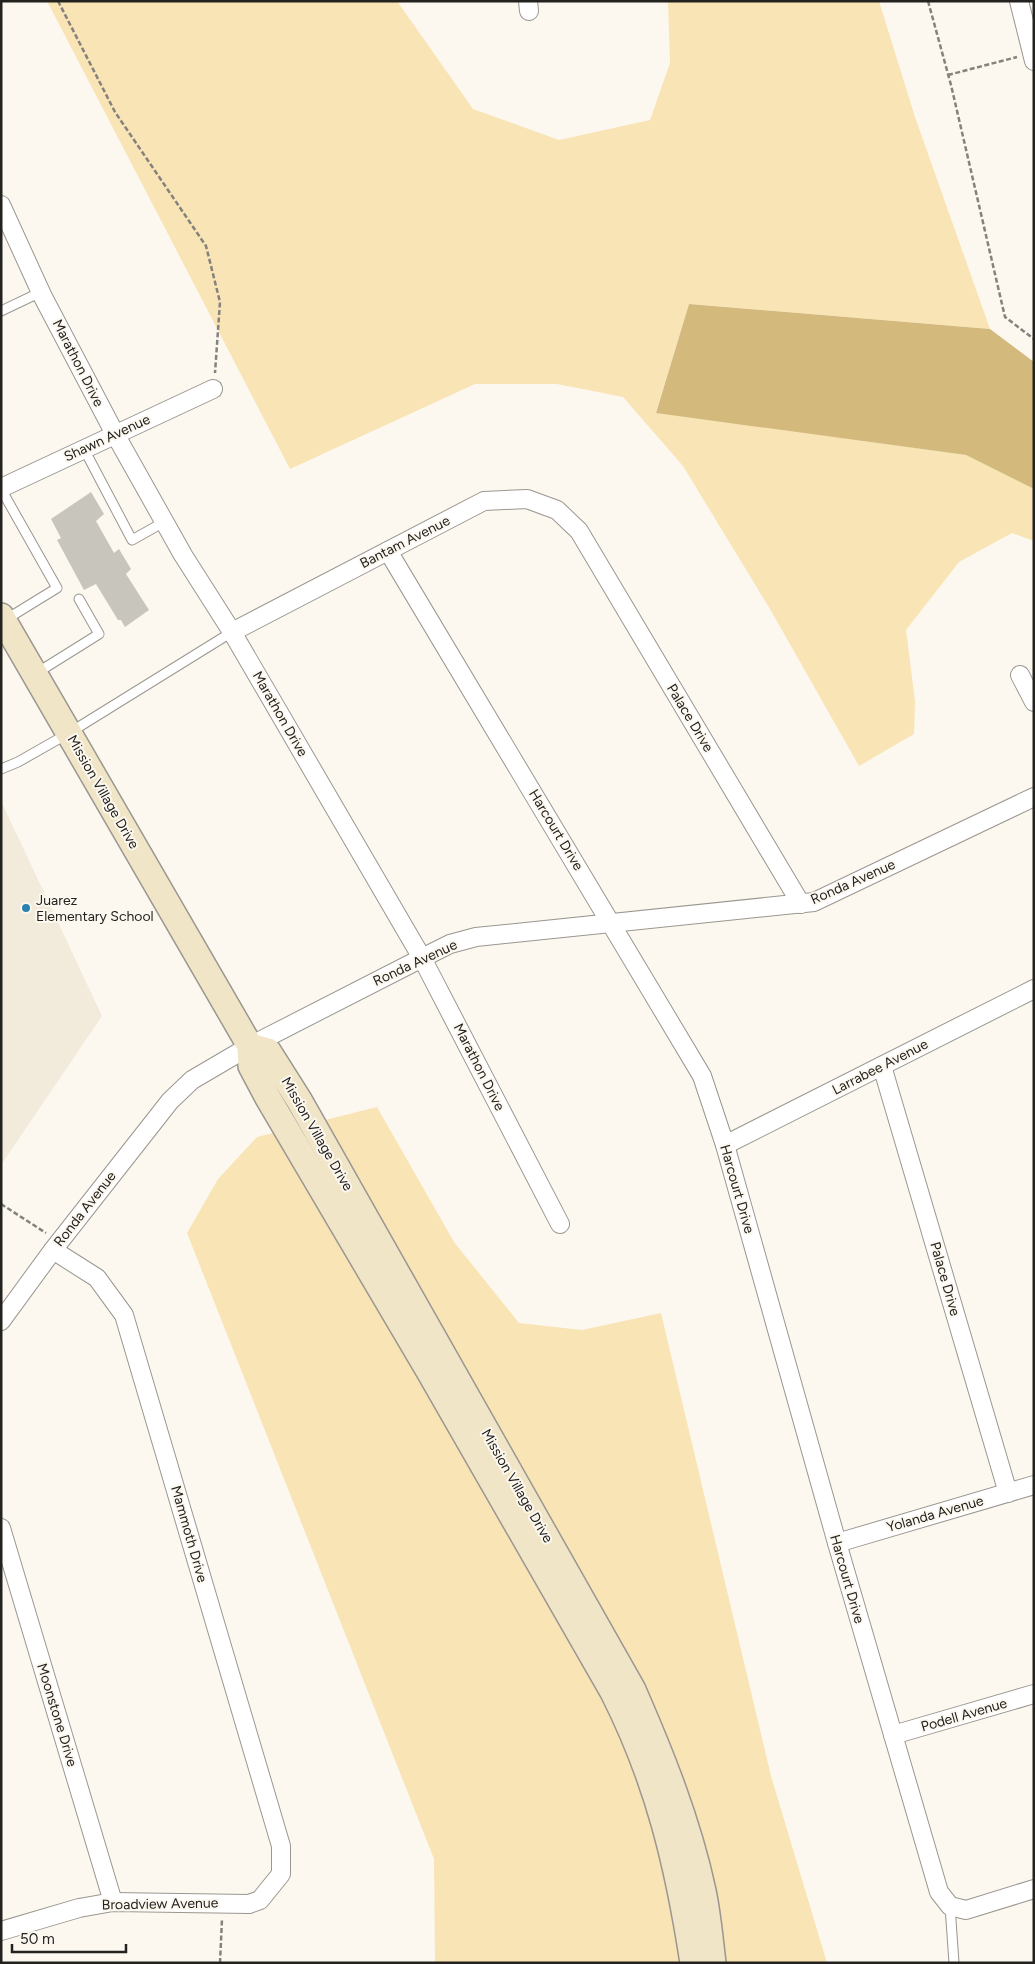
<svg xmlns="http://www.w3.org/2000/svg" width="1035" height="1964" viewBox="0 0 1035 1964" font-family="Figtree,sans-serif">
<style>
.built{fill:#f2ebdc}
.green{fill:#f9e4b5}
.forest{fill:#d4b97d}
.building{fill:#c8c5bd}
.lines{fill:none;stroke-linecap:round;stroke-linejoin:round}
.lane-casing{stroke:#9a9790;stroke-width:11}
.street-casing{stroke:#9a9790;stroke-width:20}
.secondary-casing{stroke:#9a9790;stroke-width:28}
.path{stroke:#85827d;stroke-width:2.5;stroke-dasharray:5 2.5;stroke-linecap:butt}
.lane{stroke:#fff;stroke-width:9}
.street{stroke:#fff;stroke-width:18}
.secondary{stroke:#f1e5c8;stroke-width:25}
.poi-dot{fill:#2a82b0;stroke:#fcf8f0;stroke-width:2}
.labels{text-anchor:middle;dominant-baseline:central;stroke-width:4;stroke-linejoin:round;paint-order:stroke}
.street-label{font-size:14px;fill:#23221f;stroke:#fcf8f0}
.poi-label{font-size:14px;fill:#23221f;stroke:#fcf8f0;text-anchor:start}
</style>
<rect width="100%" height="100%" fill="#fcf8f0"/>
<!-- built -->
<polygon class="built" points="1,801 102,1016 1,1165"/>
<!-- green -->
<g class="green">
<polygon points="47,1 397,1 473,109 559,140 650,120 670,63 668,1 879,1 915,117 990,329 689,304 656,412 966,455 1034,489 1034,541 1012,533 959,562 906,630 915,701 914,734 859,766 770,609 683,466 623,397 557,384 475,384 290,469"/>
<polygon points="377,1107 454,1242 519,1323 582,1330 661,1313 771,1776 827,1963 435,1963 434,1859 187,1233 218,1179 257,1137"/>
</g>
<!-- forest -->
<polygon class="forest" points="689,304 990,329 1034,362 1034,489 966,455 656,413"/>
<!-- building -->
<polygon class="building" points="91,492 104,514 96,521 114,553 119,549 131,569 126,574 149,610 125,627 121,620 118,620 96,584 84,590 57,540 61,538 51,519"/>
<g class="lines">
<!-- lane casing -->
<g class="lane-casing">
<g id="lane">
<polyline points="1,311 41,292"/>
<polyline points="84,449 132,540 164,522"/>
<polyline points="1,489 57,588 5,620"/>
<polyline points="35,674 99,634 79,599"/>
<polyline points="1,769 18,762 69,733 232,632"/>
<polyline points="950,1906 954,1963"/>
</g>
</g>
<!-- street casing -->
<g class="street-casing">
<g id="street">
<polyline points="528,1 529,11"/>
<polyline points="1019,1 1034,61"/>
<polyline points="1,205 43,297 115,434 183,555 232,632 422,958 560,1224"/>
<polyline points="1,488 213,389"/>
<polyline points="388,551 702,1076 725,1145 837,1543 939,1892 950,1906 966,1910 1034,1889"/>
<polyline points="232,632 484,501 527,499 557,510 579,531 801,904"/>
<polyline points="1020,675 1034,702"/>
<polyline points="882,1066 1008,1493"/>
<polyline points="725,1145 1034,989"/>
<polyline points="1,1321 53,1250 170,1101 192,1080 250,1046 422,958 450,944 476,937 814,902 1034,797"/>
<polyline points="1,1528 113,1902"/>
<polyline points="837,1543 1034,1485"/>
<polyline points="893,1735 1034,1694"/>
<polyline points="1,1931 79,1908 113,1902 249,1904 260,1900 281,1874 281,1846 124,1315 97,1278 53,1250"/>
</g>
</g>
<!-- secondary casing -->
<g class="secondary-casing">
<g id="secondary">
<path d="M1,616L250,1046L251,1066L268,1098L430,1373L613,1692C658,1781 678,1865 693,1963"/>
<path d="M250,1046L268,1051L299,1100L633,1690C661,1754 688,1821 703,1891C708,1914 710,1939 713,1963"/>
</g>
</g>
<!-- path -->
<g class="path">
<polyline points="58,1 115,112 206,246 220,302 215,373"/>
<polyline points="928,1 951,85 1005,317 1034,339"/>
<polyline points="948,75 1017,57"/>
<polyline points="1,1204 46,1233"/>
<polyline points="220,1963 222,1919"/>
</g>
<!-- lane -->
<use href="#lane" class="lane"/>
<!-- street -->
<use href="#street" class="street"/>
<!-- secondary -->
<use href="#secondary" class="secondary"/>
</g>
<!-- markers -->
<circle class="poi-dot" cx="26" cy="908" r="5"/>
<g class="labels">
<!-- street labels -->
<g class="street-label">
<text transform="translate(78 363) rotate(63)">Marathon Drive</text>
<text transform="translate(107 438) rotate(-25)">Shawn Avenue</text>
<text transform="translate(405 542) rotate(-27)">Bantam Avenue</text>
<text transform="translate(280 714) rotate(60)">Marathon Drive</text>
<text transform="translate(690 718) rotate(59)">Palace Drive</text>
<text transform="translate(103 792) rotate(60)">Mission Village Drive</text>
<text transform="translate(556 830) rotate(59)">Harcourt Drive</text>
<text transform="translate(853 882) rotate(-24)">Ronda Avenue</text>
<text transform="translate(415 963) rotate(-25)">Ronda Avenue</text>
<text transform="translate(479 1067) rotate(63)">Marathon Drive</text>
<text transform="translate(880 1067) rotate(-27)">Larrabee Avenue</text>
<text transform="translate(317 1134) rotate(60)">Mission Village Drive</text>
<text transform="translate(737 1189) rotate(74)">Harcourt Drive</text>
<text transform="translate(85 1209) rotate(-52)">Ronda Avenue</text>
<text transform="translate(945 1279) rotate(74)">Palace Drive</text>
<text transform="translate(517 1486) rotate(60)">Mission Village Drive</text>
<text transform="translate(935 1514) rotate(-16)">Yolanda Avenue</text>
<text transform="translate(189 1534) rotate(74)">Mammoth Drive</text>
<text transform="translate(847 1579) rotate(74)">Harcourt Drive</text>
<text transform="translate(57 1715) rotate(73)">Moonstone Drive</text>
<text transform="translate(964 1715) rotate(-16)">Podell Avenue</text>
<text transform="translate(160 1904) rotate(-1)">Broadview Avenue</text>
</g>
<!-- poi labels -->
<g class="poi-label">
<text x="36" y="900">Juarez<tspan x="36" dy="16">Elementary School</tspan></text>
</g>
</g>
<!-- border -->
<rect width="1035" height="1964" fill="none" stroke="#23221f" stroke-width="5"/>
<!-- scale -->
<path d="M12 1944v8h114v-8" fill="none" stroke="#23221f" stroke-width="2.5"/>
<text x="20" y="1944" font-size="15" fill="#23221f" stroke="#fcf8f0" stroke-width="4" paint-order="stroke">50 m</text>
</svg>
